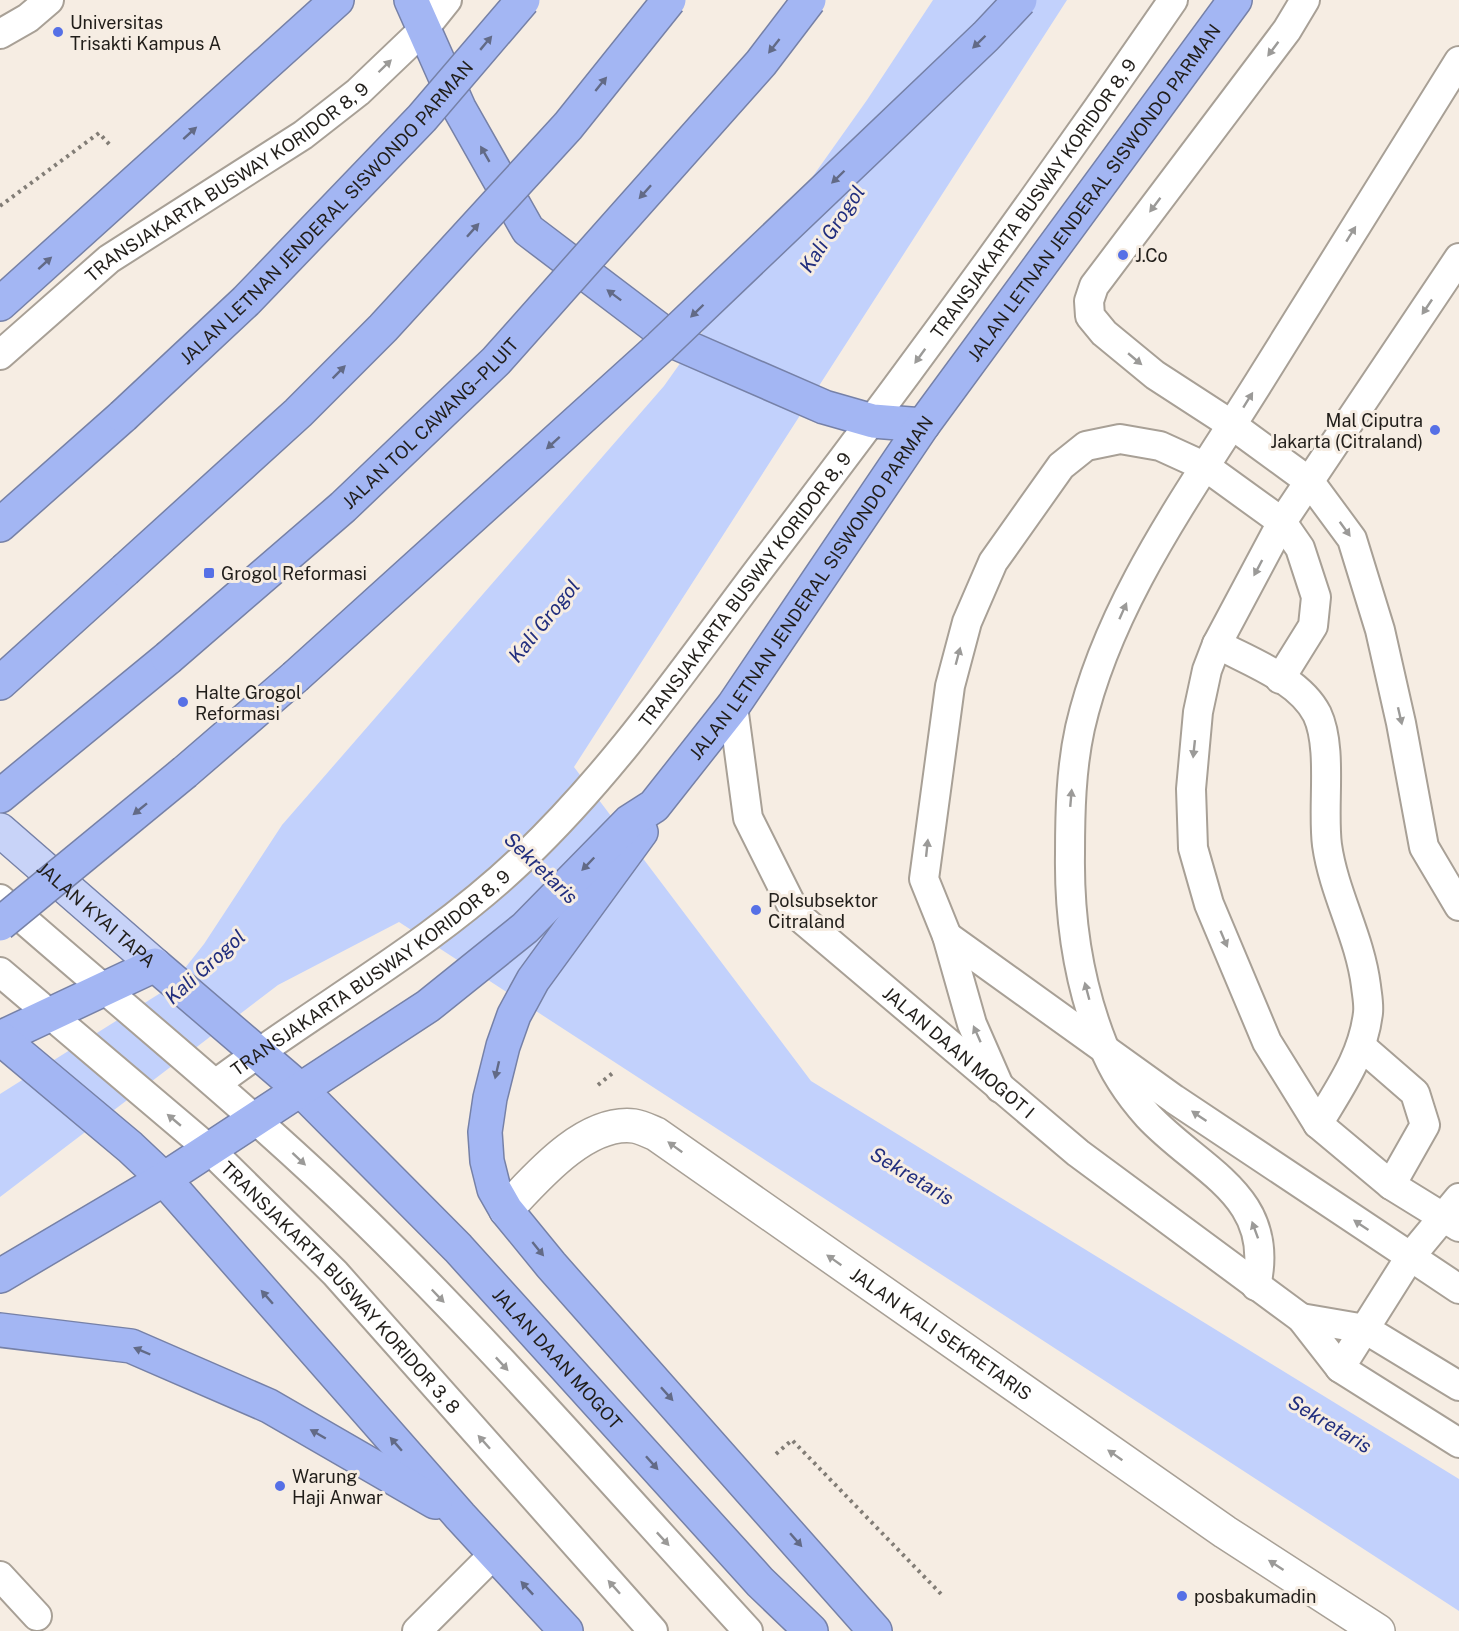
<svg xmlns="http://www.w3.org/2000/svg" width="1459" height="1631" viewBox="0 0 1459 1631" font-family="'Public Sans',sans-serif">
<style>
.water{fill:#c2d1fc}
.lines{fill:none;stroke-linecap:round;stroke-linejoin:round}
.lane-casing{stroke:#a8a096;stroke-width:32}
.street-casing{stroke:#a8a096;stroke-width:36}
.primary-casing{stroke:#7681a7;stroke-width:36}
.highway-casing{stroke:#7681a7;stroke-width:36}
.path{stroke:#827d76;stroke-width:4;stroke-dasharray:3 4.5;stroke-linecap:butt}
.lane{stroke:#fff;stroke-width:28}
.street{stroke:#fff;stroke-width:33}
.primary{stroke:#c8d3f8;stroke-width:33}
.highway{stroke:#a3b6f3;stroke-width:33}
.highway-bridge-casing{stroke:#7681a7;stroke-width:36;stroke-linecap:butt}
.highway-bridge{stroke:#a3b6f3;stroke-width:33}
.oneway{fill:#626a86}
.oneway2{fill:#9b9a98}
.poi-dot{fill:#5670e6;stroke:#f6ede3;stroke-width:2}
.labels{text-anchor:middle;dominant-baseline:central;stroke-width:6;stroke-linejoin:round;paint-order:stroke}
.poi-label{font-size:18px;fill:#211e1a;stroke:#f6ede3;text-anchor:start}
.street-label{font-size:18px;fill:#211e1a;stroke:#f6ede3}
.water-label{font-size:20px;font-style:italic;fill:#212e7e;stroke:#f6ede3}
</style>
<rect width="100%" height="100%" fill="#f6ede3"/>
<!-- water -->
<polygon class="water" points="933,0 1067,0 574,767 811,1081 1459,1479 1459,1611 399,922 278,985 0,1197 0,1094 170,987 204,944 282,825 664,386 867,100"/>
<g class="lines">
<!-- lane casing -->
<g class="lane-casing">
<g id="lane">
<polyline points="1305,0 1287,30 1094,286 1089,301 1090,316 1104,333 1155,375 1232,425 1310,482 1352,539 1380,630 1401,723 1424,847 1459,906"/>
<polyline points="0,34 28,18 49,0"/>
<polyline points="1459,258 1282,522 1217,644 1207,670 1198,712 1191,789 1193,848 1209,904 1267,1042 1318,1124 1391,1185 1459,1227"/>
<path id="s1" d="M0,355L109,259L303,135L358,92L423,30L447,0"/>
<path d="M1217,644C1250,662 1299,679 1317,714C1333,748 1322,806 1327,845C1334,894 1360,937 1366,986C1367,995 1369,1004 1368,1013C1363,1056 1340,1087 1318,1124"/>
<path id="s2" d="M733,706L748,818L796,914L1078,1153L1301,1318L1340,1368L1459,1443"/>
<path d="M0,899C123,1007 250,1109 367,1223C500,1353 622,1494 748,1631"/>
<polyline points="947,936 1174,1099 1459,1289"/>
<path id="s3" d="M0,972L210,1150L335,1273L653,1631"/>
<polyline points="1362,1047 1415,1093 1425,1125 1391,1185"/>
<path id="s4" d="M217,1083C318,1007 431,946 523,858C617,768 686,666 764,563C905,379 1042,191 1173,0"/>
<polyline points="1000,1088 972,1024 947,936 924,879 950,686 967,622 993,562 1061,466 1086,446 1120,439 1160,446 1206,467 1282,522 1300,548 1316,597 1313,626 1280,679"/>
<path d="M1256,1286C1277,1195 1199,1171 1148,1116C1130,1096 1113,1071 1103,1045C1079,985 1069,918 1070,854C1070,812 1071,769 1080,728C1109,601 1191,491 1259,382C1326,275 1392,168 1459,61"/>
<polyline points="1301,1318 1365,1329 1459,1386"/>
<polyline points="1340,1368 1410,1257 1459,1198"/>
<polyline points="0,1576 37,1616"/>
<polyline points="417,1631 495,1553"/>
</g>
</g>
<!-- street casing -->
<g class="street-casing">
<g id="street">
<path id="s5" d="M506,1210C536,1178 585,1120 634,1126C641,1127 649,1131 656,1134L1225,1532L1378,1631"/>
</g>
</g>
<!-- primary casing -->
<g class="primary-casing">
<g id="primary">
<path id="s6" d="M0,830L155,965"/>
</g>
</g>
<!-- highway casing -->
<g class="highway-casing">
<g id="highway">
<polyline points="411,0 459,108 528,230 677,343 824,407 873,421 923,425"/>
<polyline points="0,304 337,0"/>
<polyline points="0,525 123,416"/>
<polyline points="0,683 125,570"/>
<polyline points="185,772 295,677"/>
<polyline points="0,796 168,658"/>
<polyline points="641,832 533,980 514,1015 503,1046 490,1098 485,1132 487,1161 494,1189 506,1210 551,1265 875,1631"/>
<path id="s7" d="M0,1038L155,965L301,1090L458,1248L760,1582L811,1631"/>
<polyline points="0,1038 130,1147 164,1179 460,1516 566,1631"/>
<path id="s8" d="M0,1276L164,1179L428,1006L525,928L629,822L654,806L733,706L923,425L1235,0"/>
<polyline points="0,1330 131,1346 269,1406 435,1502"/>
</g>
</g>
<!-- path -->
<g class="path">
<polyline points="0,206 99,133 110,145"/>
<polyline points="598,1085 614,1072"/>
<polyline points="776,1454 792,1440 941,1594"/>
</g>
<!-- lane -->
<use href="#lane" class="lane"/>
<!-- street -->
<use href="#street" class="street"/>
<!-- primary -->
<use href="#primary" class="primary"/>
<!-- highway -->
<use href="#highway" class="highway"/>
<!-- highway-bridge casing -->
<g class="highway-bridge-casing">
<g id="highway-bridge">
<path id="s9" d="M123,416L246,301L422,118L523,0"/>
<polyline points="125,570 298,413 383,328 568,126 669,0"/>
<path id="s10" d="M168,658L343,507L496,361L761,63L809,0"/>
<polyline points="295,677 660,347 986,36 1020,0"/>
<polyline points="0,924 185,772"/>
</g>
</g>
<!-- highway-bridge -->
<use href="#highway-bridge" class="highway-bridge"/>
</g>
<!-- one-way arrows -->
<defs><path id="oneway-solid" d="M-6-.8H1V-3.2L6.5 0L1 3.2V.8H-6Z" transform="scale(1.5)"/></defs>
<g class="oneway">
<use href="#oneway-solid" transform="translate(979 42) rotate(136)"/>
<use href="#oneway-solid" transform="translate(486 43) rotate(-50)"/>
<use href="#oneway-solid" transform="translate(774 46) rotate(128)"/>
<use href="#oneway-solid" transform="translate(601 84) rotate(-51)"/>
<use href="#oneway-solid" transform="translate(190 133) rotate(-42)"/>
<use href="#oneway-solid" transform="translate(485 154) rotate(-120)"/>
<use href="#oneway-solid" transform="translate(838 177) rotate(136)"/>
<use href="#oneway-solid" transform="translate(645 192) rotate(132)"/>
<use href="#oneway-solid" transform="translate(473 230) rotate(-48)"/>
<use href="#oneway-solid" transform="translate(45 263) rotate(-42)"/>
<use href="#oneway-solid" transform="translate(614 295) rotate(-143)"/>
<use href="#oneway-solid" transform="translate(697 311) rotate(136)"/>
<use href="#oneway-solid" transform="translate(339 372) rotate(-45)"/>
<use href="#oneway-solid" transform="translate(553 443) rotate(138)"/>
<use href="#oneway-solid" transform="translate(140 809) rotate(141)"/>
<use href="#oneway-solid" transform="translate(588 864) rotate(134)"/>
<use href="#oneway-solid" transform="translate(497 1070) rotate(103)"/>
<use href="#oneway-solid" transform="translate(538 1249) rotate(51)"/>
<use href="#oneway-solid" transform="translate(267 1297) rotate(-131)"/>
<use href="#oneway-solid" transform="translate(142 1351) rotate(-157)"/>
<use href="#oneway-solid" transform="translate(667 1394) rotate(48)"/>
<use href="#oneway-solid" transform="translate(318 1434) rotate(-150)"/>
<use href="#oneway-solid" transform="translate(396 1444) rotate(-131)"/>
<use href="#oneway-solid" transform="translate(652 1463) rotate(48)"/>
<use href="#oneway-solid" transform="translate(796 1540) rotate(49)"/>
<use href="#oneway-solid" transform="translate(527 1588) rotate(-133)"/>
</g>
<g class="oneway2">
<use href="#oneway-solid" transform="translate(1273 49) rotate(127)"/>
<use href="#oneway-solid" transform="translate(385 66) rotate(-44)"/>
<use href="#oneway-solid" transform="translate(1155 205) rotate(127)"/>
<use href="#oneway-solid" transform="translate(1351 234) rotate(-58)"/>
<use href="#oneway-solid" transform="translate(1427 307) rotate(124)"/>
<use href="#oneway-solid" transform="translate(920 356) rotate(126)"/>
<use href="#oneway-solid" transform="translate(1135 359) rotate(40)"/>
<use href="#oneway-solid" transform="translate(1248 400) rotate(-58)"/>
<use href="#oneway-solid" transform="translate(1345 529) rotate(54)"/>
<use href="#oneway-solid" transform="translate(1258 568) rotate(118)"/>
<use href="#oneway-solid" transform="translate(1123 611) rotate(-66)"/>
<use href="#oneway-solid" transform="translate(958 656) rotate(-75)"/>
<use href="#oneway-solid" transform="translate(1400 716) rotate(77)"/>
<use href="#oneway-solid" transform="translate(1194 749) rotate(96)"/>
<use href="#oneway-solid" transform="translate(1071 798) rotate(-85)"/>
<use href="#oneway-solid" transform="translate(927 848) rotate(-84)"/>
<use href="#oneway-solid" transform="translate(1224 939) rotate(67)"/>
<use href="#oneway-solid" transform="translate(1087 991) rotate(-105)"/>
<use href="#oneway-solid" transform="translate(977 1034) rotate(-114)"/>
<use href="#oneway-solid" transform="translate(1199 1116) rotate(-146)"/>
<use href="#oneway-solid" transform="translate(174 1120) rotate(-140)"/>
<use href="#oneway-solid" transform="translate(675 1147) rotate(-144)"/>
<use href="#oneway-solid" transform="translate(299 1159) rotate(43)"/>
<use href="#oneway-solid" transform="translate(1361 1225) rotate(-146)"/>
<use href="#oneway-solid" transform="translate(1255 1230) rotate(-110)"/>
<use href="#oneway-solid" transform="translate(834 1260) rotate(-145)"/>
<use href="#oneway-solid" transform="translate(438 1296) rotate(46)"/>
<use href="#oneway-solid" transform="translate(502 1364) rotate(47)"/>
<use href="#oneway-solid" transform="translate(484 1442) rotate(-132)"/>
<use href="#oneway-solid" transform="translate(1115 1455) rotate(-145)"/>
<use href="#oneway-solid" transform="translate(663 1539) rotate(47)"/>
<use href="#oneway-solid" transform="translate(1276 1565) rotate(-147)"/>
<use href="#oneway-solid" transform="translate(614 1587) rotate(-132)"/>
</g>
<!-- markers -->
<g class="poi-dot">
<circle cx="58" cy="32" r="6"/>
<circle cx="1123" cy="255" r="6"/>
<circle cx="1435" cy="430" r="6"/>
<rect x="203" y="567" width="12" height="12" rx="3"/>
<circle cx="183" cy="702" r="6"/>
<circle cx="756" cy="910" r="6"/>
<circle cx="280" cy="1486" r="6"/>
<circle cx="1182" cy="1596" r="6"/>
</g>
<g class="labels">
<!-- poi labels -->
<g class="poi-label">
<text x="70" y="22">Universitas<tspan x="70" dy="21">Trisakti Kampus A</tspan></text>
<text x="1135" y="255">J.Co</text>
<text x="1423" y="420" text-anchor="end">Mal Ciputra<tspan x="1423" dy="21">Jakarta (Citraland)</tspan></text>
<text x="221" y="573">Grogol Reformasi</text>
<text x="195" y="692">Halte Grogol<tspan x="195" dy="21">Reformasi</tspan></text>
<text x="768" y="900">Polsubsektor<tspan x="768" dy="21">Citraland</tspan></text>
<text x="292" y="1476">Warung<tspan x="292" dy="21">Haji Anwar</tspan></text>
<text x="1194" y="1596">posbakumadin</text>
</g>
<!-- street labels -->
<g class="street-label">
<text stroke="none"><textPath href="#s1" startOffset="286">TRANSJAKARTA BUSWAY KORIDOR 8, 9</textPath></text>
<text stroke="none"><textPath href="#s8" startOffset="1564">JALAN LETNAN JENDERAL SISWONDO PARMAN</textPath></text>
<text stroke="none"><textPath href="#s4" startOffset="1215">TRANSJAKARTA BUSWAY KORIDOR 8, 9</textPath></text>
<text stroke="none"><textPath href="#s9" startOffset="288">JALAN LETNAN JENDERAL SISWONDO PARMAN</textPath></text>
<text stroke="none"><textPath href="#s10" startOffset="352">JALAN TOL CAWANG–PLUIT</textPath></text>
<text stroke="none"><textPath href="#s8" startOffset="1078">JALAN LETNAN JENDERAL SISWONDO PARMAN</textPath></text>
<text stroke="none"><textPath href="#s4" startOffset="729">TRANSJAKARTA BUSWAY KORIDOR 8, 9</textPath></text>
<text stroke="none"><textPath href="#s6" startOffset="128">JALAN KYAI TAPA</textPath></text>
<text stroke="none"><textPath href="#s4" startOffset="189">TRANSJAKARTA BUSWAY KORIDOR 8, 9</textPath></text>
<text stroke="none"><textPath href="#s2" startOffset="434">JALAN DAAN MOGOT I</textPath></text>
<text stroke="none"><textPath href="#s3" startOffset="465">TRANSJAKARTA BUSWAY KORIDOR 3, 8</textPath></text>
<text stroke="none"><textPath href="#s5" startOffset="530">JALAN KALI SEKRETARIS</textPath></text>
<text stroke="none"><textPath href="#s7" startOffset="735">JALAN DAAN MOGOT</textPath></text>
</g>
<!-- water labels -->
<g class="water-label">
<text transform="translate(832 229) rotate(-56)">Kali Grogol</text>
<text transform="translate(544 621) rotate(-51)">Kali Grogol</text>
<text transform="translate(541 868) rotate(44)">Sekretaris</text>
<text transform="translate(205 967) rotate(-42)">Kali Grogol</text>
<text transform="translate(912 1176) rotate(31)">Sekretaris</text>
<text transform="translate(1330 1424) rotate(31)">Sekretaris</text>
</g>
</g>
</svg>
